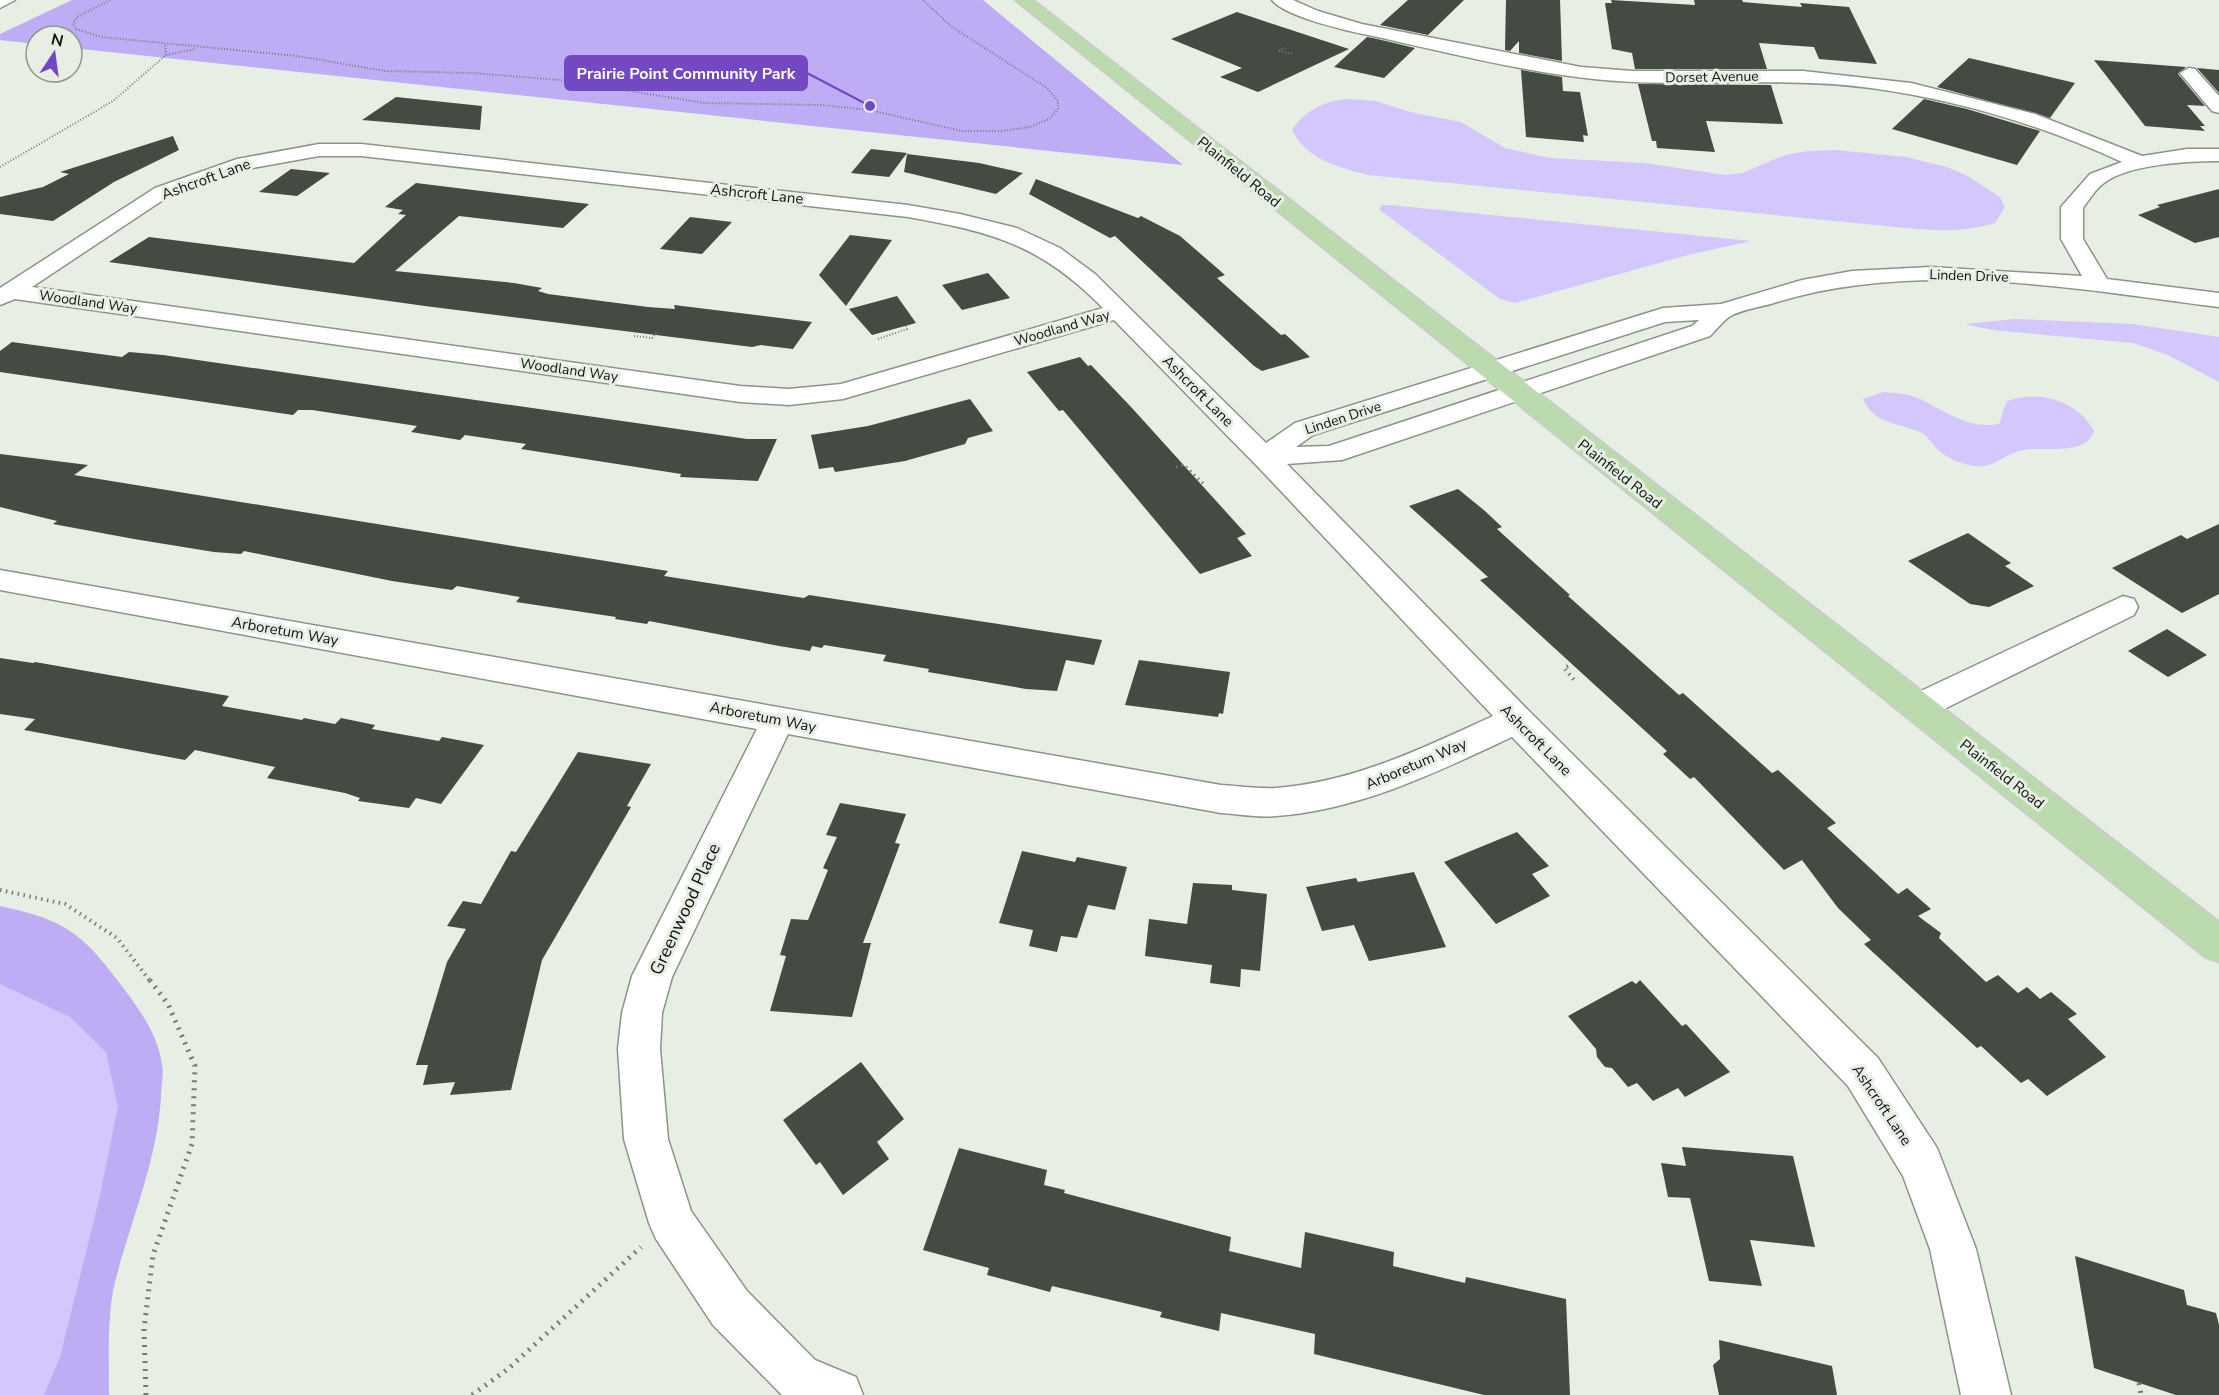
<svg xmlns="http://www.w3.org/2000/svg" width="2219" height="1395" viewBox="0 0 2219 1395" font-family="'Nunito Sans',sans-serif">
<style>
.green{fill:#beacf5}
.water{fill:#d3c7fd}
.building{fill:#444b42}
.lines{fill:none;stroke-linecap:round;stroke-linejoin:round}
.minor-casing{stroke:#8c9389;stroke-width:3}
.major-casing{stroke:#cacbca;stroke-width:3}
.path-far3{stroke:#767c74;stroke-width:2;stroke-dasharray:1 2;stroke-linecap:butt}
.path-far2{stroke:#767c74;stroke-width:3;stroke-dasharray:1.5 4;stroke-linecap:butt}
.path-far1{stroke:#767c74;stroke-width:4;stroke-dasharray:1.5 4.5;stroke-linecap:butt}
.path{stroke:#767c74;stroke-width:5;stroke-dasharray:2 6;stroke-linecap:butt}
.minor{fill:#fff;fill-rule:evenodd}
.major{fill:#bbdbaf;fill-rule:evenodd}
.labels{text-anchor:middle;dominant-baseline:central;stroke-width:6;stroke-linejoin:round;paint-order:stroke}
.far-street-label{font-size:14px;fill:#10130f;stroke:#e7efe4}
.street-label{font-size:15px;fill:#10130f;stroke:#e7efe4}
.near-street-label{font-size:18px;fill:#10130f;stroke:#e7efe4}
.leader{fill:none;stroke:#7249c2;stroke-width:2}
.callout-dot{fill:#7249c2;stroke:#e7efe4;stroke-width:2}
.callout{fill:#7249c2;stroke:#7249c2;stroke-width:2}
.callout-label{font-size:16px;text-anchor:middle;font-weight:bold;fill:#fff}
</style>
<rect width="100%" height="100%" fill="#e7efe4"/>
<!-- green -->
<g class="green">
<polygon points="72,0 983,0 1183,165 72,48 72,36 36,36 36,44 0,40 0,34"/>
<path d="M0,906C61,919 81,931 118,981C137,1006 158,1033 162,1065C164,1075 161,1087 161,1097C157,1161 131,1220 115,1282C107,1313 109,1362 109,1395H0Z"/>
</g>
<!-- water -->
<g class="water">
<path d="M1345,99L1376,101L1410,112L1461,122L1505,148L1550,158L1645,163L1725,175L1742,173L1785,155L1808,151L1836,150L1906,157L1947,167L1966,175L2000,197L2005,207L1995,223C1969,231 1943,231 1916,229L1368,175C1338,167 1307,160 1292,130C1305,111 1322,102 1345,99Z"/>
<polygon points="1382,205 1390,205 1751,241 1688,255 1515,303 1500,299 1381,211 1379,208"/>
<polygon points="2015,319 2133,324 2219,337 2219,382 2168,355 2133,343 1992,330 1965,324"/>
<path d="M1883,392C1897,393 1911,394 1924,401C1949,414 1970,429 1999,424L2007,401C2038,389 2079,401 2094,431C2092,436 2089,442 2083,444C2063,453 2040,446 2019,451C2002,456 1993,469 1973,466C1961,464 1944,457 1936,448C1931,442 1927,435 1920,432C1897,422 1875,425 1863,399Z"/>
<polygon points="0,984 70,1017 106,1052 118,1107 99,1200 60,1357 44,1395 0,1395"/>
</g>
<!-- building -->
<g class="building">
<polygon points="1408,0 1464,0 1428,35 1380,25"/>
<polygon points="1506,0 1560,0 1562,61 1519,53 1519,41 1510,51 1505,50"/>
<polygon points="1611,0 1695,5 1694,0 1742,0 1743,2 1802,7 1800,3 1849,7 1877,64 1819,59 1814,47 1759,43 1767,69 1635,69 1632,53 1612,49 1605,3 1612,3"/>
<polygon points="1237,12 1261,20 1349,49 1258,92 1220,77 1242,68 1171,39"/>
<polygon points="1367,37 1373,38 1415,48 1384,78 1334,67"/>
<polygon points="1969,58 2075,83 2050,118 1937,87"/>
<polygon points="2094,60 2186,67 2178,74 2205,106 2187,105 2205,126 2200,126 2205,131 2145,126"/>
<polygon points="2197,68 2219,70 2219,93"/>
<polygon points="1521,70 1562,77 1563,91 1580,92 1588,136 1583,135 1584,142 1526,137"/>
<polygon points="1638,84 1771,85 1783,124 1706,121 1715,152 1657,148 1656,141 1652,141"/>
<polygon points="396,97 482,106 480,130 362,120"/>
<polygon points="1924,99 1967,109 2040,131 2017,165 1892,129"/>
<polygon points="173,136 179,150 114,182 53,221 0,214 0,197 43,187 69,174 60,172"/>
<polygon points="871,149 907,153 889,177 851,173"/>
<polygon points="907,154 979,163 1023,173 996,194 904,172"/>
<polygon points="291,169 330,173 297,196 259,192"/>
<polygon points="1036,179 1138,218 1141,216 1180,236 1225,275 1217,278 1281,335 1285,334 1310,357 1262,371 1254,366 1115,236 1110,238 1029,194"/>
<polygon points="416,183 589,204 563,228 459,216 395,271 514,283 542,288 538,291 548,294 648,307 675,309 674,305 812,322 793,349 761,345 752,347 425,306 109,262 149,237 354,263 406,215 398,214 403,210 385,207"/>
<polygon points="2219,189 2219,237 2195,243 2138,215 2160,207 2157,205"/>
<polygon points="690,217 732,222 702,254 660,249"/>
<polygon points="850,235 892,240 846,306 819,275"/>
<polygon points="988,273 1010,298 962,310 942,285"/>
<polygon points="897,296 916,323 872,335 849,309"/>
<polygon points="12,342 122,357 129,352 163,355 747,439 777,439 758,481 680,477 681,474 521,449 526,444 465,435 460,440 411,432 417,426 312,410 298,410 293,415 0,372 0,351"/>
<polygon points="1080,357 1088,366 1091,365 1132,408 1246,534 1237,538 1252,556 1200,574 1063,410 1059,411 1027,372"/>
<polygon points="970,399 993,431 968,438 965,444 905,461 835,472 833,467 819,469 811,435 868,426"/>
<polygon points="0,454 88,465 74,475 668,571 664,576 804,598 809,595 1102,640 1094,665 1066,660 1057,691 1026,689 928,672 929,669 883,661 886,655 824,645 822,648 812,646 810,651 779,646 649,621 647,624 615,619 616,617 516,602 520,597 457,586 452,590 392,581 244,551 241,554 214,552 134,539 53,524 57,521 0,507"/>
<polygon points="1458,489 1485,511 1502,527 1497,529 1570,595 1568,596 1679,695 1683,693 1772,773 1778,770 1836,823 1827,828 1898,894 1907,888 1931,909 1918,916 1941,933 1939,938 1986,982 1998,975 2018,993 2027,987 2040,999 2051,992 2077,1014 2068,1019 2106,1057 2047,1096 2028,1079 2021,1083 1981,1046 1977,1048 1864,944 1871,940 1838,908 1802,860 1784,870 1694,777 1690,779 1663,754 1667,751 1480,580 1488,577 1409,506"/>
<polygon points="2219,524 2219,594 2182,613 2112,568 2181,535 2187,539"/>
<polygon points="1968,533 2011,563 2005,566 2034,586 1989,607 1970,604 1908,561"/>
<polygon points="2167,629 2207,655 2168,677 2128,651"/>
<polygon points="0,658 33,663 35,662 229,696 222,706 302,720 304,718 335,724 341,718 375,725 372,729 439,741 442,737 484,745 441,804 416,798 409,808 358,801 360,798 345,793 267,778 275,767 195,750 185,760 24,730 35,719 0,714"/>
<polygon points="1139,660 1230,672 1223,714 1219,713 1218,717 1125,705"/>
<polygon points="578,752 651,764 627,806 631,807 542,960 511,1090 450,1095 455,1082 423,1085 428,1065 416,1065 447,962 466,929 447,926 463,901 481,904 511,851 516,852"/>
<polygon points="840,803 906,814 895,843 900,844 863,943 871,943 852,1017 770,1011 786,956 780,955 791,919 808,920 828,870 823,868 837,837 826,835"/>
<polygon points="1517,832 1549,866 1532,874 1550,896 1496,924 1444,862"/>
<polygon points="1022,851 1075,862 1077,857 1127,867 1115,910 1088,905 1077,938 1061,936 1057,952 1029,946 1033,930 999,923"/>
<polygon points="1414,872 1446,947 1369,961 1354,925 1322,931 1306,887 1356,878 1358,882"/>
<polygon points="1193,883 1232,885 1232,890 1267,894 1260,971 1241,969 1240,987 1210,983 1212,965 1145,956 1149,919 1187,924"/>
<polygon points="1640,980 1682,1026 1686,1024 1730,1072 1685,1097 1678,1088 1653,1101 1637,1083 1628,1087 1612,1068 1605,1067 1597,1057 1596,1049 1568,1016 1632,981 1636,984"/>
<polygon points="861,1062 904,1119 877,1142 889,1159 843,1195 820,1162 816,1165 783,1120"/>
<polygon points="1682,1147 1793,1156 1815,1247 1750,1240 1762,1286 1709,1281 1690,1198 1668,1197 1661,1163 1686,1166"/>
<polygon points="959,1148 1047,1170 1044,1185 1065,1190 1064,1193 1231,1237 1229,1251 1301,1268 1305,1232 1394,1252 1393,1266 1465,1283 1466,1277 1566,1299 1570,1395 1484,1395 1314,1354 1315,1334 1221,1313 1219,1331 1160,1317 1162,1312 1052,1286 1050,1292 987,1275 989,1268 923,1250"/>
<polygon points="2075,1256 2184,1290 2187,1305 2216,1313 2219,1325 2219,1395 2176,1395 2094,1368"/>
<polygon points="1719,1340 1832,1366 1837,1395 1719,1395 1713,1365 1720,1359"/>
</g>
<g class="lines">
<!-- minor casing -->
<g class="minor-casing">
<g id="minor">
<polygon points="0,0 15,0 0,8"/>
<path d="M1272,0H1293L1318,11L1362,24L1581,67L1633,71H1803L1911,83L2035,114L2142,156L2187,149H2219V161C2189,161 2129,164 2104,183C2096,188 2089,200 2083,208V239L2107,279L2219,293V307C2075,289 1919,259 1777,302C1763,307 1741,309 1729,317C1722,322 1716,330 1710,336L1342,460L1287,464L1529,711L1878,1058L1937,1148L1976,1249L2011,1395H1961L1930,1249L1903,1176L1848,1086L1512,737C1437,772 1360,810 1276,816C1258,818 1239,814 1221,813L788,734L672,977L662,1013L660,1049L668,1139L691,1211L747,1291L815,1360L856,1377L863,1395H782L713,1325L656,1239L649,1223L624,1139L618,1049L622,1013L632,976L757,729L0,590V570L1221,785C1239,786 1258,789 1276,788C1354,782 1423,748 1493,716L1260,469L1114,320L843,399L789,405L740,402L15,299L0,305V288L155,188L237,159L319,144H361L908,205L960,214L1017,228L1060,248L1095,274L1266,443L1295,423L1663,308L1721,304L1802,280L1852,271L1930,267L2082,276L2061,239V207L2090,174L2122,162C2042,125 1958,100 1871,88C1782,76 1693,88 1604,80C1527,73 1449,53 1373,36C1351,32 1285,17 1272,0ZM319,156H361L908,217C993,232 1041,245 1103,308L841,384L789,389L740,386L32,287L169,196L242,170ZM1699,320L1692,326L1329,446L1296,447L1313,435L1665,322Z"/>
<polygon points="2189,68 2195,69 2219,96 2219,113 2212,111 2180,73"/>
<polygon points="2123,596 2134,599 2138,607 2134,615 1930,716 1918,719 1906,716 1901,707 1906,698"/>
</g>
</g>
<!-- major casing -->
<g class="major-casing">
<polygon id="major" points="1015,0 1033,0 2219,922 2219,962 2205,957"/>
</g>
<!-- path-far3 -->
<g class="path-far3">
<polyline points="110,0 77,17 73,23 76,29 101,37 297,56 385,71 473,73 560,80 705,103 821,105 869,110 962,131 1002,131 1030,127 1049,119 1058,109 1058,101 1047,88 952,27 923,0"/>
<polyline points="1285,48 1278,51 1293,54"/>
<polyline points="166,55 196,49"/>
<polyline points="0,167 113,101 166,55 165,44"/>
<polyline points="634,336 652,338 658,331"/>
<polyline points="878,339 907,329 906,326"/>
</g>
<!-- path-far2 -->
<polyline class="path-far2" points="1176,467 1184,465 1204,484"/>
<!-- path-far1 -->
<g class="path-far1">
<polyline points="1568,666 1564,668 1574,680"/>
<polyline points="0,890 65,904 117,938 150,981"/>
</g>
<!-- path -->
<g class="path">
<polyline points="2139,1383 2141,1395"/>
<polyline points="146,1395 144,1329 153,1255 192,1144 195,1066 168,1004 149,979"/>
<polyline points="472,1395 508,1369 641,1247"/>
</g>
<!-- minor -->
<use href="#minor" class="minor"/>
<!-- major -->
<use href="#major" class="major"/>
</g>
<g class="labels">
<!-- far-street labels -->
<g class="far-street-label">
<text transform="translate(1712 77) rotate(-1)">Dorset Avenue</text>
<text transform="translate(1969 276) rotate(2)">Linden Drive</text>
<text transform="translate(88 302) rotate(8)">Woodland Way</text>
<text transform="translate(1062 328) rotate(-16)">Woodland Way</text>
<text transform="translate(569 370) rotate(8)">Woodland Way</text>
<text transform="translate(1343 418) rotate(-18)">Linden Drive</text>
</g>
<!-- street labels -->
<g class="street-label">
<text transform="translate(1239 172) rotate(39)">Plainfield Road</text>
<text transform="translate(206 179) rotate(-20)">Ashcroft Lane</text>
<text transform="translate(757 194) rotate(6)">Ashcroft Lane</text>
<text transform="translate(1198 391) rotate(45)">Ashcroft Lane</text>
<text transform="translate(1620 474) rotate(38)">Plainfield Road</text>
<text transform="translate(285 631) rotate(10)">Arboretum Way</text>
<text transform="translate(763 717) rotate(11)">Arboretum Way</text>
<text transform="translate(1536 740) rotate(45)">Ashcroft Lane</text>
<text transform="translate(1416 764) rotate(-23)">Arboretum Way</text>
<text transform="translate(2002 774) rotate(38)">Plainfield Road</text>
<text transform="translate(1882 1105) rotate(56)">Ashcroft Lane</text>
</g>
<!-- near-street labels -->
<g class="near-street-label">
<text transform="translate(685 909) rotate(-65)">Greenwood Place</text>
</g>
</g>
<!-- callouts -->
<path class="leader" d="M870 106L807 73"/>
<circle class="callout-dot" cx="870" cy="106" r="6"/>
<rect class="callout" x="565" y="56" width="242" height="34" rx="6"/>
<g class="callout-label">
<text x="686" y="79">Prairie Point Community Park</text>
</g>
<!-- north arrow -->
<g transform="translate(54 54) rotate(13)"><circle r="28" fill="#e7efe4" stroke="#91978f" stroke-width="1.5"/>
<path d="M0-4.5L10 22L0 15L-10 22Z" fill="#7249c2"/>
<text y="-9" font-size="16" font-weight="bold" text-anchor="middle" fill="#10130f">N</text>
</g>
</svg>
